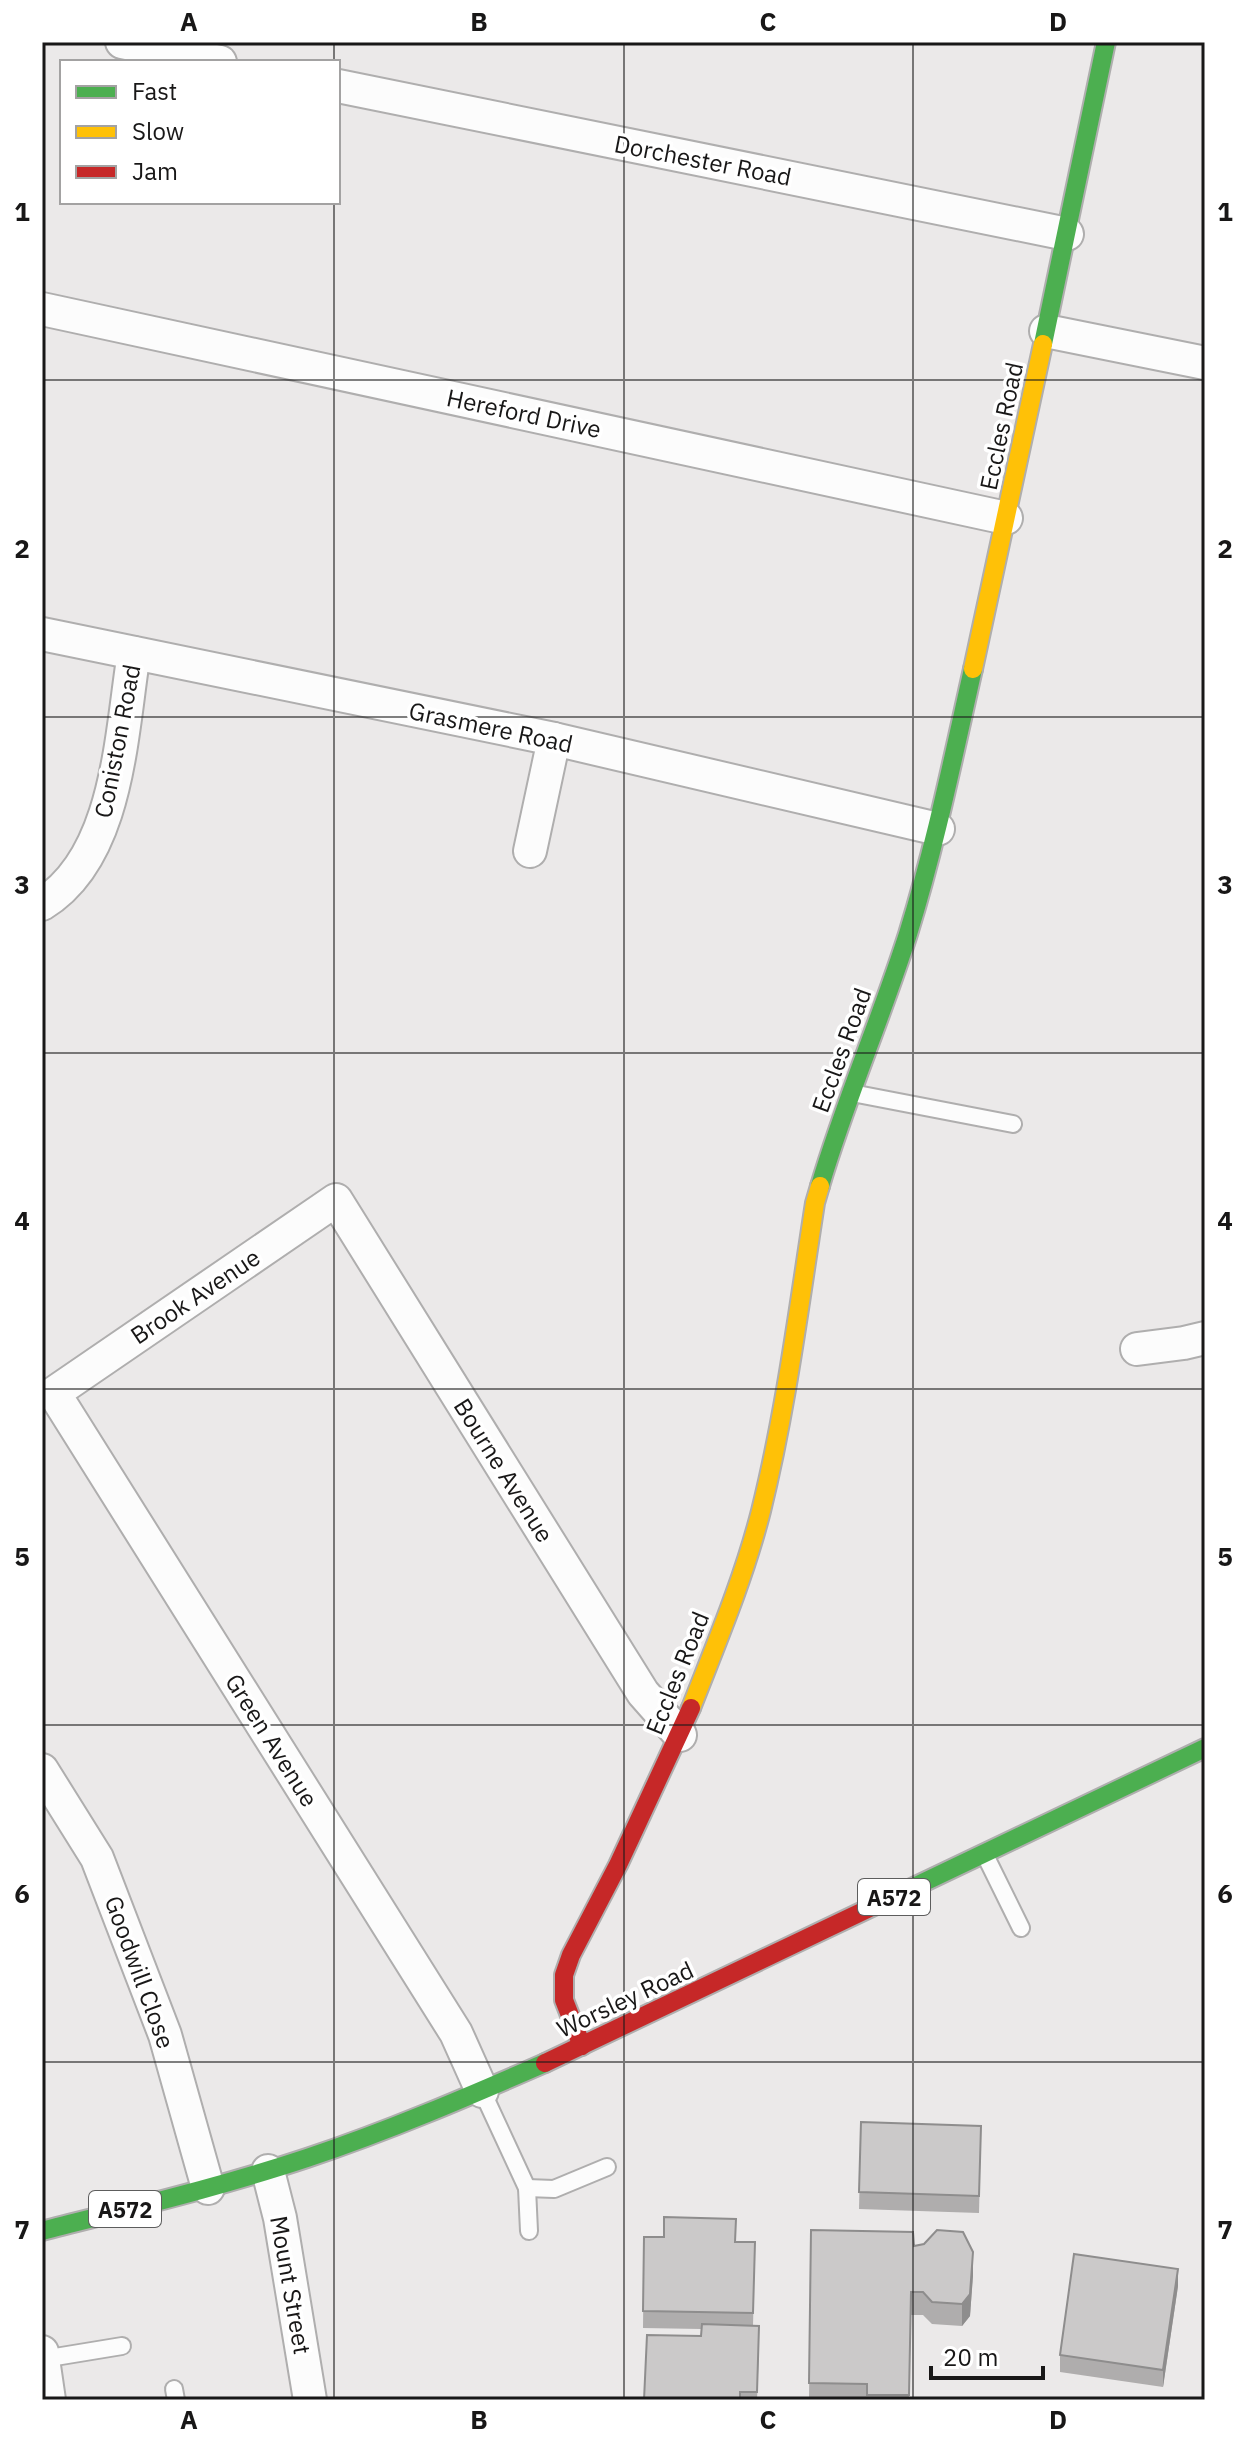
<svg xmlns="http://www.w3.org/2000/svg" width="1247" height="2442" viewBox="0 0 1247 2442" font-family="'IBM Plex Sans',sans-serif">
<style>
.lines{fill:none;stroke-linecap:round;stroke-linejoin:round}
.lane-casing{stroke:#afaeae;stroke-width:20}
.street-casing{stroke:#afaeae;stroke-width:36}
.fast-casing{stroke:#afaeae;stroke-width:22}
.slow-casing{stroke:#afaeae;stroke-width:22}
.jam-casing{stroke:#afaeae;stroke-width:22}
.lane{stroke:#fcfcfc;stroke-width:16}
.street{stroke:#fcfcfc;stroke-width:32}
.fast{stroke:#4caf50;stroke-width:18}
.slow{stroke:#ffc107;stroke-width:18}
.jam{stroke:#c62828;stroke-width:18}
.wall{fill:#afadad}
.shaded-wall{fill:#8e8d8d}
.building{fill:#cbc9c9;stroke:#8e8d8d;stroke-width:2}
.grid{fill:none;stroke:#181717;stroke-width:2;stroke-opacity:0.55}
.labels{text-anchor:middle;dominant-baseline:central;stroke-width:7;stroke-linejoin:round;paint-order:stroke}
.shield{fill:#fff;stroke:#5d5d5d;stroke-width:2}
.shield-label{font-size:22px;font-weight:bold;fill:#181717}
.street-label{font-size:24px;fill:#181717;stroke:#fff}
.neatline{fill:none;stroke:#181717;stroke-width:3}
.grid-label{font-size:26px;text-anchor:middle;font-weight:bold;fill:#181717}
</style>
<rect width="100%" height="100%" fill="#ebe9e9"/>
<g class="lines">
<!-- lane casing -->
<g class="lane-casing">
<g id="lane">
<polyline points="852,1093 1013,1124"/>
<polyline points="985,1855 1021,1928"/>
<polyline points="483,2093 527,2188 529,2231"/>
<polyline points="527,2188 554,2189 607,2167"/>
<polyline points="43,2359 122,2346"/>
<polyline points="174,2389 176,2400"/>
</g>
</g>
<!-- street casing -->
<g class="street-casing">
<g id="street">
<polyline points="122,42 220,62"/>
<polyline points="338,86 1067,234"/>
<polyline points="42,309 1006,518"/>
<polyline points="1046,331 1205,363"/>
<polyline points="42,634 554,739 938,829"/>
<polyline points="530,851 554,739"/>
<path d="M42,904C119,857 121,732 134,653"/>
<polyline points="1137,1349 1184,1343 1205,1338"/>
<polyline points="42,1770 97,1858 165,2035 208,2188"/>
<polyline points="482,2091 456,2033 54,1393 336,1200 643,1693 680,1735"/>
<polyline points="268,2171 280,2218 310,2400"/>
<polyline points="42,2352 49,2400"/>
</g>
</g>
<!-- fast casing -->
<g class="fast-casing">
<g id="fast">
<polyline points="1043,344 1106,42"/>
<path d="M820,1186C845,1101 881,1019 908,934C935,847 953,758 973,669"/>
<polyline points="876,1905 1205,1748"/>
<path d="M42,2231C131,2208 220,2187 307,2158C388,2131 467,2097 545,2063"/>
</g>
</g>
<!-- slow casing -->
<g class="slow-casing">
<g id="slow">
<polyline points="973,669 1043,344"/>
<path d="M691,1708C716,1644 744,1578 761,1511C786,1410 799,1306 815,1203L820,1186"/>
</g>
</g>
<!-- jam casing -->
<g class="jam-casing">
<g id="jam">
<polyline points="582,2046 564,2000 564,1975 571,1955 618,1865 691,1708"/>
<polyline points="545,2063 876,1905"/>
</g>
</g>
<!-- lane -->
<use href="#lane" class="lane"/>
<!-- street -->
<use href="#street" class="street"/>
<!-- fast -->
<use href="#fast" class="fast"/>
<!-- slow -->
<use href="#slow" class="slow"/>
<!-- jam -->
<use href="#jam" class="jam"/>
</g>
<!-- wall -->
<g class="wall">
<polygon points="861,2122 981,2126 979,2213 859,2209"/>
<polygon points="811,2230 914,2246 973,2275 970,2316 962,2326 932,2324 923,2315 911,2315 909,2400 809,2400"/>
<polygon points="644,2237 755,2242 753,2326 759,2349 757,2400 644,2400 701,2336 701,2329 643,2328"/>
<polygon points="1178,2286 1163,2387 1060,2372 1060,2355"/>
</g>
<!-- shaded-wall -->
<g class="shaded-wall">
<polygon points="973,2252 973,2275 970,2316 962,2326 962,2304"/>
<polygon points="1178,2269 1178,2286 1163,2387 1163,2370"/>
</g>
<!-- building -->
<g class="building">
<polygon points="861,2122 981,2126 979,2196 859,2192"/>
<polygon points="664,2217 736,2219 735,2242 755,2242 753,2313 643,2311 644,2237 664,2237"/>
<polygon points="811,2230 913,2232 914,2246 924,2244 937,2230 963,2232 973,2252 970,2294 962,2304 932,2302 923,2292 911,2292 909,2395 867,2395 867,2384 809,2383"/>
<polygon points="1074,2254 1178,2269 1163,2370 1060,2355"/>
<polygon points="702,2324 759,2326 757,2392 740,2392 740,2400 644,2400 647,2335 701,2336"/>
</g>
<!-- grid -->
<path class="grid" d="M334,42V62M624,42V2400M913,42V2400M334,202V2400M42,380H1205M42,717H1205M42,1053H1205M42,1389H1205M42,1725H1205M42,2062H1205"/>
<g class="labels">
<!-- shield labels -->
<g class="shield">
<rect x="858" y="1879" width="72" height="36" rx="6"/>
<rect x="89" y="2191" width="72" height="36" rx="6"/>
</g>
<g class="shield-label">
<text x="894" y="1897">A572</text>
<text x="125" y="2209">A572</text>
</g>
<!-- street labels -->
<g class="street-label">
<text transform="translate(703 160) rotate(11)">Dorchester Road</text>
<text transform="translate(524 413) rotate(12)">Hereford Drive</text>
<text transform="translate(1001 426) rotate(-78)">Eccles Road</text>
<text transform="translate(491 727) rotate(12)">Grasmere Road</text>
<text transform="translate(117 741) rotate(-79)">Coniston Road</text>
<text transform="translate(841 1050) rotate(-70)">Eccles Road</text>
<text transform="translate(195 1296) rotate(-34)">Brook Avenue</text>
<text transform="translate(504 1470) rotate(58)">Bourne Avenue</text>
<text transform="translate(677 1673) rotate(-68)">Eccles Road</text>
<text transform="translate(272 1740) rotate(58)">Green Avenue</text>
<text transform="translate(140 1972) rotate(70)">Goodwill Close</text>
<text transform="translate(625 1999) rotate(-25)">Worsley Road</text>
<text transform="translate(291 2285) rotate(80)">Mount Street</text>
</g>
</g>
<!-- border -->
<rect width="1247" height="2442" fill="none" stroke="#ffffff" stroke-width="88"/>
<!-- legend -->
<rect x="60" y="60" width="280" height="144" fill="#ffffff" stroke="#a3a2a2" stroke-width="2"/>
<rect x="76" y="86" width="40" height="12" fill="#4caf50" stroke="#a3a2a2" stroke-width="2"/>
<text x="132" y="100" font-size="24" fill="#181717">Fast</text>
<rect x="76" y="126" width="40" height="12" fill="#ffc107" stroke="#a3a2a2" stroke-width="2"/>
<text x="132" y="140" font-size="24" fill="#181717">Slow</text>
<rect x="76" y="166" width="40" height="12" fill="#c62828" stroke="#a3a2a2" stroke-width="2"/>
<text x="132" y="180" font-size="24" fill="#181717">Jam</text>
<!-- scale -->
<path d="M931 2366v12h112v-12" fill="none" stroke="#181717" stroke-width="4"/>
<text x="943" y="2366" font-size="24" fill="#181717" stroke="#ffffff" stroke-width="6" paint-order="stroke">20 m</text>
<rect x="44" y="44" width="1159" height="2354" class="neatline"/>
<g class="grid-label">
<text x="189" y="31">A</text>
<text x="479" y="31">B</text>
<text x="768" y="31">C</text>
<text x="1058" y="31">D</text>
<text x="22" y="221">1</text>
<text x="1225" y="221">1</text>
<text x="22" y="558">2</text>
<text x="1225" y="558">2</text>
<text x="22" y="894">3</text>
<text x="1225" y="894">3</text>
<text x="22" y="1230">4</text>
<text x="1225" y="1230">4</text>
<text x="22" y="1566">5</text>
<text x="1225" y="1566">5</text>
<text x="22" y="1903">6</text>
<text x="1225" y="1903">6</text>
<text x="22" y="2239">7</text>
<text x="1225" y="2239">7</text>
<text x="189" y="2429">A</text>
<text x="479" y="2429">B</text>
<text x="768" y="2429">C</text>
<text x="1058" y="2429">D</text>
</g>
</svg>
